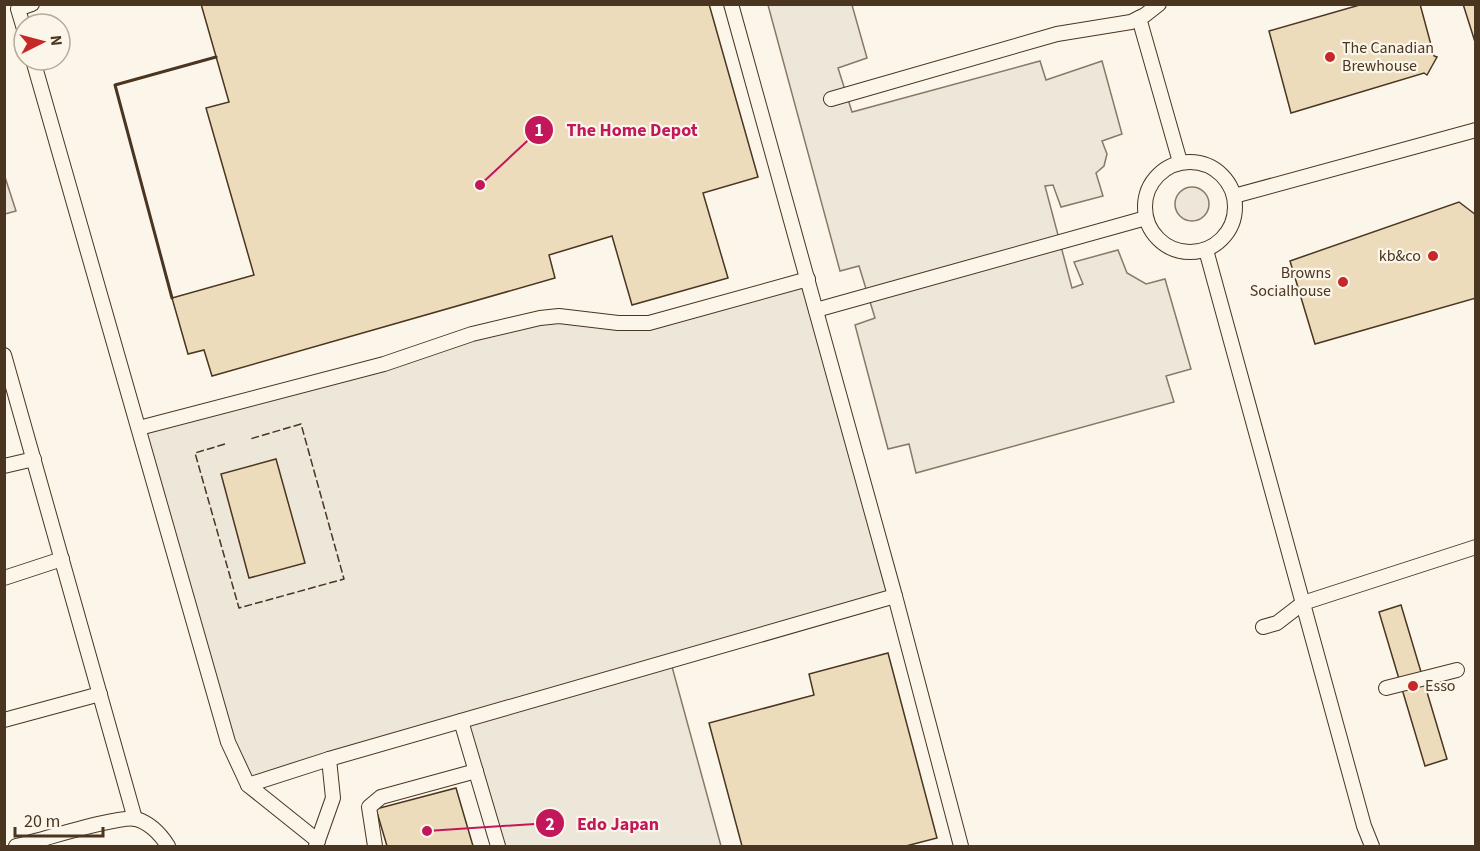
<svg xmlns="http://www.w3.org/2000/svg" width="1480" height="851" viewBox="0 0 1480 851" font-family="'Source Sans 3',sans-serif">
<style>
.green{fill:#ede6d9;stroke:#887966;stroke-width:1.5}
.parking{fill:#ede7d9;stroke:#887966;stroke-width:1.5}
.building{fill:#ecdcbc;stroke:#4a3520;stroke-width:1.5}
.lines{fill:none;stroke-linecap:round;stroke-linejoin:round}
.lane-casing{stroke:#4a3520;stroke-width:16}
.lane{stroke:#fbf6e9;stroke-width:14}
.fence{stroke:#4a3520;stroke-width:1.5;stroke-dasharray:8 3;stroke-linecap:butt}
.wall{stroke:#4a3520;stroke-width:3}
.poi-dot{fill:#c62828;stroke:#fbf6e9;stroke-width:2}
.labels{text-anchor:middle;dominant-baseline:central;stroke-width:4.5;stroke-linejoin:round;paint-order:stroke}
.poi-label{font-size:16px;fill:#4a3520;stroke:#fbf6e9;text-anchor:start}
.leader{fill:none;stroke:#c2185b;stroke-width:2}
.callout-dot{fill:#c2185b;stroke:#fbf6e9;stroke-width:2}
.mark-label{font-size:18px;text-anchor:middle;font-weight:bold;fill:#fff}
.callout-label{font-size:18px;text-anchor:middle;font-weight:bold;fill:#c2185b;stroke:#fbf6e9;stroke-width:4.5;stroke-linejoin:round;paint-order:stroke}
</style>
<rect width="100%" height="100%" fill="#fbf6e9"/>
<!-- green -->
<g class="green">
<polygon points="5,177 16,211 5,214 4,214"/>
<circle cx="1192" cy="204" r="17"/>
</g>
<!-- parking -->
<g class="parking">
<polygon points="768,5 852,5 867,58 838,68 852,112 1040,61 1046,80 1102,61 1122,134 1102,141 1107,154 1104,166 1096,173 1103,196 1061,207 1053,185 1045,186 1072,288 1083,284 1074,262 1118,250 1127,273 1146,284 1165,279 1191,369 1166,376 1174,402 916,473 909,444 888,449 855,325 875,318 859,266 840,271"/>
<polygon points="808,279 895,596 671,663 721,846 498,846 461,721 248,785 139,428 540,318 618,323"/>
</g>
<!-- building -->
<g class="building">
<polygon points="201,4 709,4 758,177 703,193 728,278 632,305 612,236 549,255 555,278 212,376 204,350 188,354 172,298 254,275 206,108 229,102"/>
<polygon points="1363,4 1420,4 1434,56 1437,57 1427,75 1424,73 1291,113 1269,31"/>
<polygon points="1463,4 1476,4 1476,45"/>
<polygon points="1459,202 1476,215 1476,298 1315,344 1290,261"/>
<polygon points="276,459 305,563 249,578 221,474"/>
<polygon points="1401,605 1447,759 1425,766 1379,612"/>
<polygon points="888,653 937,838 906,846 742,846 709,723 814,695 809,674"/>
<polygon points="456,788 473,846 387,846 376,809"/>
</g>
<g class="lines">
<!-- lane casing -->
<g class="lane-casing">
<g id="lane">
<polyline points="1139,18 1180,162"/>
<polyline points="24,29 18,9 32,4"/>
<polyline points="33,60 228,742 248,785 318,841"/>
<polyline points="831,99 1057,34 1131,22 1145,15 1159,4"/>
<circle cx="1190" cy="207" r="45"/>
<polyline points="1234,196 1476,130"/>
<polyline points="1206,250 1364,826 1372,846"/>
<polyline points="816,310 1146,218"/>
<polyline points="4,355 135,819"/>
<polyline points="139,428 384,364 472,334 540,318 559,316 618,323 649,323 808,279"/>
<polyline points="4,466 34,459"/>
<polyline points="4,578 62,559"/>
<polyline points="895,596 961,846"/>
<polyline points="1263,627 1277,623 1303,603 1476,547"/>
<polyline points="1386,688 1457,670"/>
<polyline points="4,720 100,694"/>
<polyline points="461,721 498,846"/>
<polyline points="248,785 329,759 895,596 731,4"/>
<path d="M16,846C39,841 118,815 136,819C150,823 161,835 168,846"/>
<polyline points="316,846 333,798 329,759"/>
<polyline points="375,846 369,807 381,797 476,771"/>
</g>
</g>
<!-- lane -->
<use href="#lane" class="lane"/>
<!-- fence -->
<polyline class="fence" points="225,444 195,453 239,608 344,579 301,424 250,439"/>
<!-- wall -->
<polyline class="wall" points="172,298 115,85 216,57"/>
</g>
<!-- markers -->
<g class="poi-dot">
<circle cx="1330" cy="57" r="6"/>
<circle cx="1433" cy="256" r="6"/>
<circle cx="1343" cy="282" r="6"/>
<circle cx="1413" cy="686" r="6"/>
</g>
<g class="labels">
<!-- poi labels -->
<g class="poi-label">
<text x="1342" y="48">The Canadian<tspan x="1342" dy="18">Brewhouse</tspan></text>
<text x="1421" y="256" text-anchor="end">kb&amp;co</text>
<text x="1331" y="273" text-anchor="end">Browns<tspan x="1331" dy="18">Socialhouse</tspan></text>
<text x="1425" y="686">Esso</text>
</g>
</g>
<!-- callouts -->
<path class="leader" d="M480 185L539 130M427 831L550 823"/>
<g class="callout-dot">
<circle cx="480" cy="185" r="6"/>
<circle cx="427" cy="831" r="6"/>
<circle cx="539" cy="130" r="15"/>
<circle cx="550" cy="823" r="15"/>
</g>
<g class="mark-label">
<text x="539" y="136">1</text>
<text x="550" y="830">2</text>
</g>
<g class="callout-label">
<text x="632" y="136">The Home Depot</text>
<text x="618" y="830">Edo Japan</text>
</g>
<!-- border -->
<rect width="1480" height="851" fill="none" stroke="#4a3520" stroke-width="12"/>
<!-- north arrow -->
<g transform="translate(42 42) rotate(84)"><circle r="28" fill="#fbf6e9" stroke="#b4a999" stroke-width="1.5"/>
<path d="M0-4.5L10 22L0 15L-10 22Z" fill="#c62828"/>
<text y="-9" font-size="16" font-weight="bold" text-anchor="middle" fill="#4a3520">N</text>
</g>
<!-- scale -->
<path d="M15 827v9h88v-9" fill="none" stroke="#4a3520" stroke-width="3"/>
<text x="24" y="827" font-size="18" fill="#4a3520" stroke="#fbf6e9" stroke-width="4.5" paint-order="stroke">20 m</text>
</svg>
